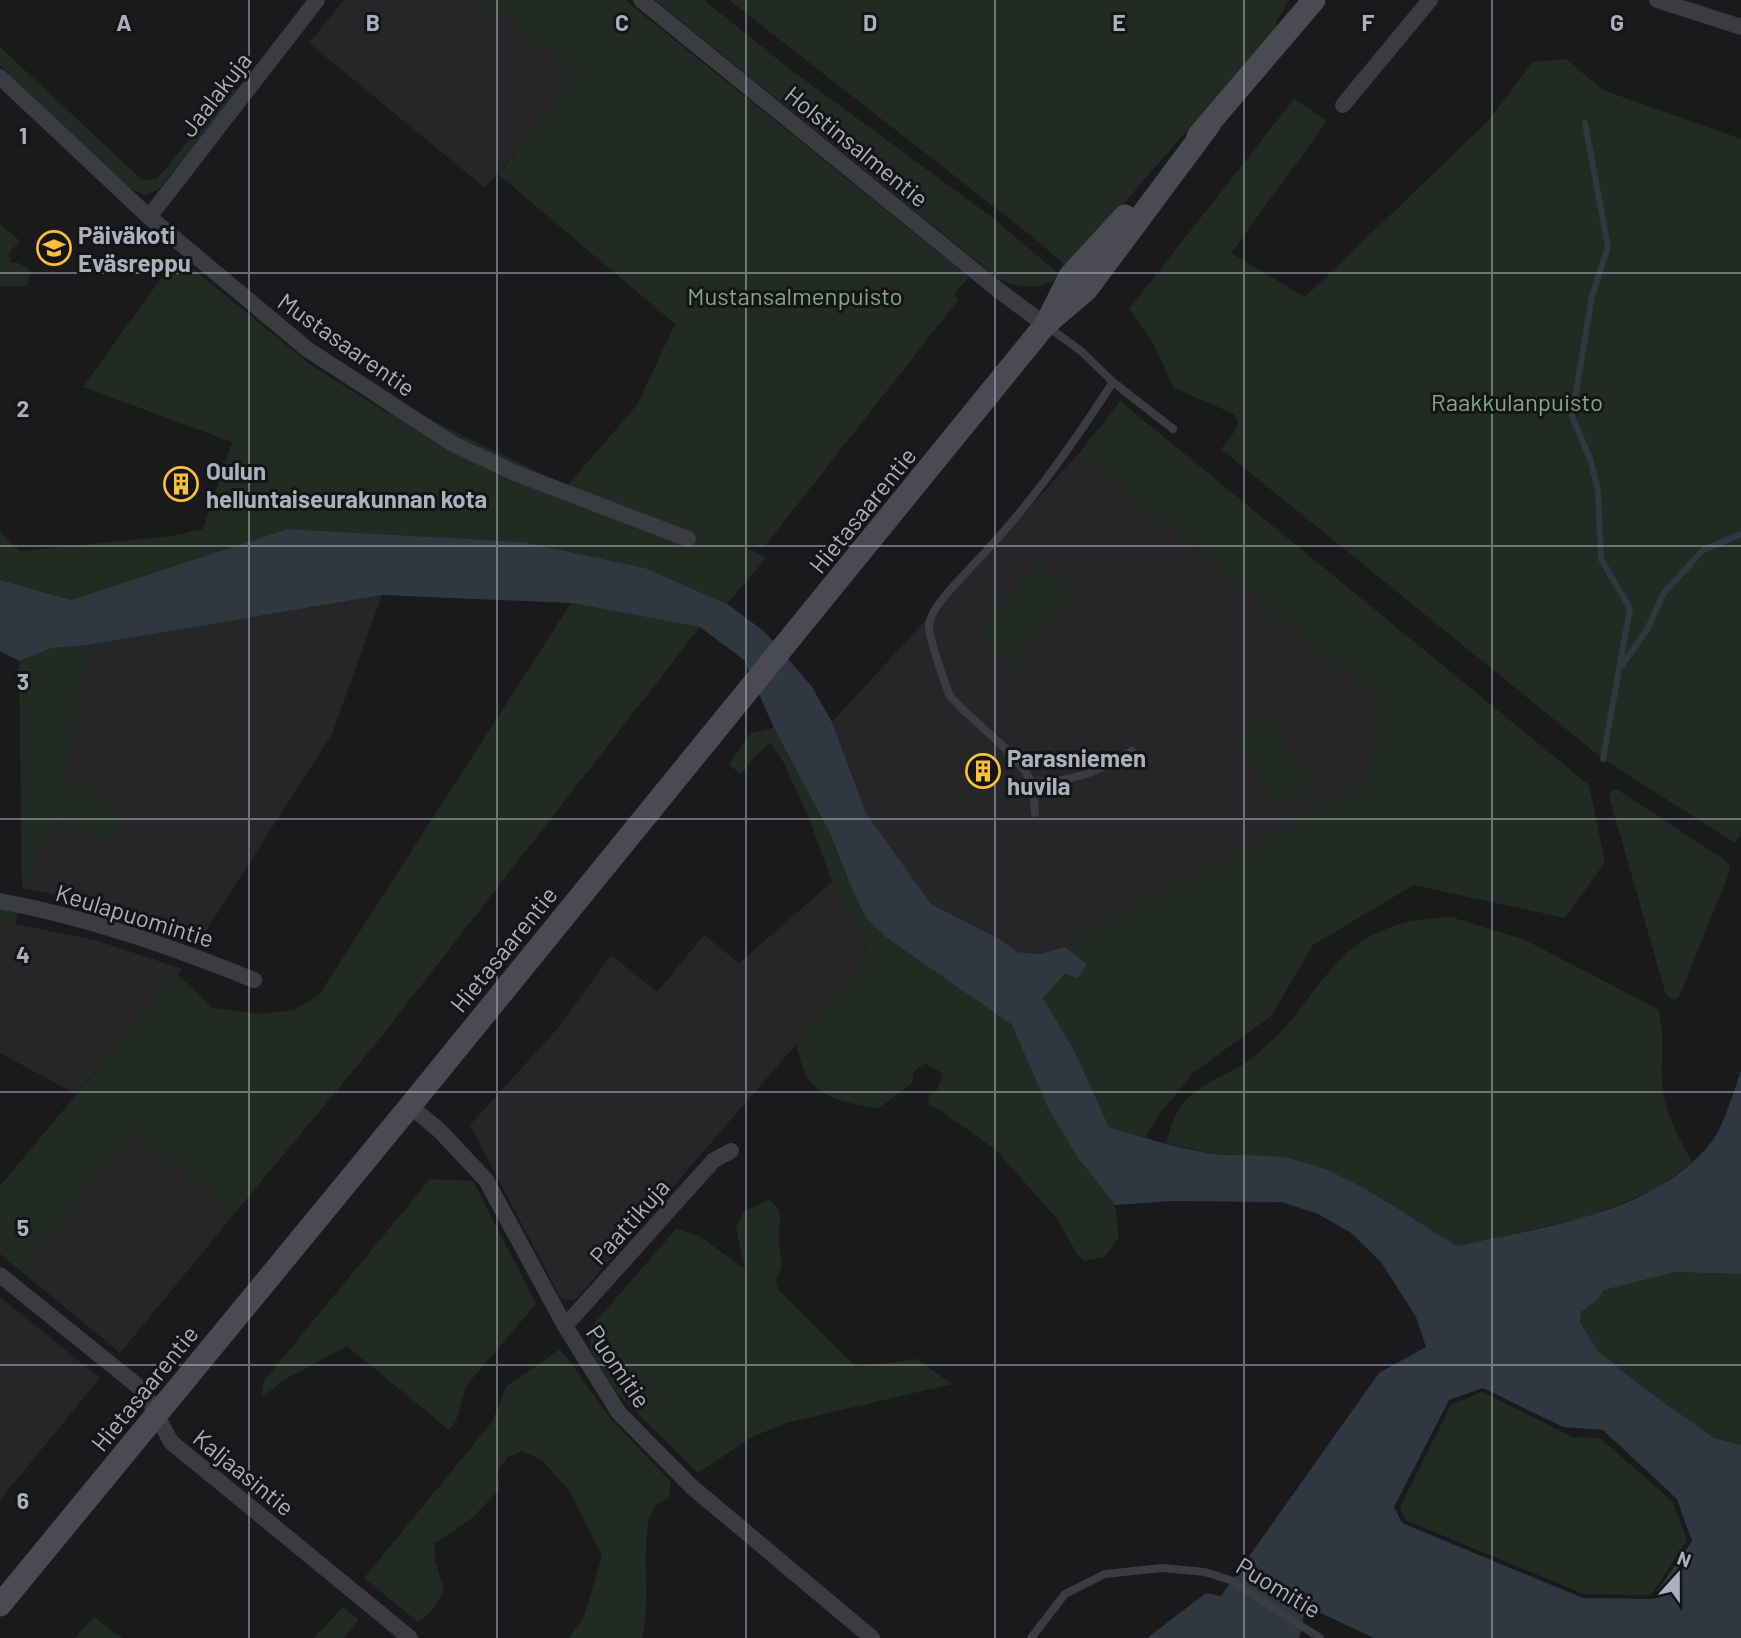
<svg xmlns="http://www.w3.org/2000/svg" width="1741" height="1638" viewBox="0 0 1741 1638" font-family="Barlow,sans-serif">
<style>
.built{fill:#262629}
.green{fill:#212b23}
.water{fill:#2f3841;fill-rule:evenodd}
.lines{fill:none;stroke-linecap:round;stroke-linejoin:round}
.stream{stroke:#2f3841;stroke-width:6}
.lane{stroke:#3b3b42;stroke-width:8}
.street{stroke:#3b3b42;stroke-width:16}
.secondary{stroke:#494a52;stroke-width:23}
.grid{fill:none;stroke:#acb0bc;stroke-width:2;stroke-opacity:0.55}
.labels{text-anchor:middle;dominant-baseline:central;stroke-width:6;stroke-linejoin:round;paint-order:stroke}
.street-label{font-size:24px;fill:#acb0bc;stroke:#151517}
.poi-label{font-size:24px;font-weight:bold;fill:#acb0bc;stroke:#151517;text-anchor:start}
.park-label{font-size:24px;fill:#82a886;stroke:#151517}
.grid-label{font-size:23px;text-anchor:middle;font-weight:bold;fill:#acb0bc;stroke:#151517;stroke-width:6;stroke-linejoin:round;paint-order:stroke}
</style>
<rect width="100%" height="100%" fill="#1a1a1c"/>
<!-- built -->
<g class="built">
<polygon points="344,0 486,0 580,75 485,188 309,43"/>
<polygon points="1080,452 1376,696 1369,787 1065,947 1040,954 1017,952 998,938 931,904 866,813 832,722"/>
<polygon points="382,595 332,734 202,937 105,905 22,888 89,645"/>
<polygon points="832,882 856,923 870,959 575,1300 561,1299 470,1125 558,1028 611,955 657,992 704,935 739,963"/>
<polygon points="0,921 95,940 182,969 76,1094 0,1053"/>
<polygon points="136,1131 235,1213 120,1353 21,1271"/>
<polygon points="0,1297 100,1378 0,1500"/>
</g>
<!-- green -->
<g class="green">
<polygon points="486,0 625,0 969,277 954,294 959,299 764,547 752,543 747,548 766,558 727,604 645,568 523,542 288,529 190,566 71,600 0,580 0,532 20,551 172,536 203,529 232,442 83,387 177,256 312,366 389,414 399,402 408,409 567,486 637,405 675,324 498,174 579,75"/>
<path d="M655,0H704L787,67L993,218L1060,275C1042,292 1019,288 999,279Z"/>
<polygon points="729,0 1289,0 1276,22 1277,26 1068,268 1034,238"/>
<polygon points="0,47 142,180 157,179 233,87 237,90 237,94 158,190 146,195 126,187 0,65"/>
<polygon points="1566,59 1603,90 1741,139 1741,833 1735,843 1603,759 1221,449 1233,434 1238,422 1234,414 1174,388 1153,343 1129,309 1294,99 1327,121 1231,253 1305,297 1488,121 1533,62"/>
<polygon points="0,224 20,241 8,254 11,263 19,263 31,271 27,286 0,286"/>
<polygon points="1120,401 1589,785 1605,862 1565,918 1414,885 1313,945 1271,1016 1193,1073 1158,1116 1145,1138 1109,1127 1076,1054 1042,998 1066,974 1086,964 1065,947 1369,786 1376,696 1080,452"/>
<polygon points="1038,562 1074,593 1014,665 978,635"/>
<polygon points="571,603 700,627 377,1042 235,1213 136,1131 21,1271 0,1254 0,1186 177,974 212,1008 263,1014 294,1010 319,995"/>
<polygon points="89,645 66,779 117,808 122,831 101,837 59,819 22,888 19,661 52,648"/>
<polygon points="1271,718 1312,783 1277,806 1235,741"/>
<path d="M774,728L831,835L849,882L887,938L1012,1025L1048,1108L1078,1158L1115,1205L1119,1237L1104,1257L1084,1261L1076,1252L1057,1219L996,1150L940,1110L929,1105L928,1097L937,1090L943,1074L925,1063L914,1071L912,1083L879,1108C855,1105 821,1100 807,1077C802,1068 799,1054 796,1044L870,958L856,923L832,882L810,821L784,763L770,743L757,754L741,775L729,764L751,733Z"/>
<polygon points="1613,790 1618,790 1726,861 1730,867 1729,873 1679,997 1675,1000 1666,995 1609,796"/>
<polygon points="0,908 17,911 16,924 0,921"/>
<path d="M1451,917L1525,940L1658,1009C1665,1033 1661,1056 1662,1080C1663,1110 1678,1136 1692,1162L1659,1188L1585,1218L1457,1246L1292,1159L1208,1153L1166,1143C1171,1128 1174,1111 1186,1100C1202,1083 1225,1076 1245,1063C1255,1056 1265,1047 1274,1039C1307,1007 1328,961 1369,937C1395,922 1422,918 1451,917Z"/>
<polygon points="430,1179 473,1181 536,1304 466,1386 456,1421 449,1430 347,1346 282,1381 262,1398 263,1382"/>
<path d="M769,1200C787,1212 777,1224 779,1242C781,1263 785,1260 776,1281L778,1289L856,1367L916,1359L952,1384L786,1423L752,1437L698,1473L617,1393L590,1349L592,1326L676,1229L699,1236L745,1269L736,1228L743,1212Z"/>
<polygon points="1675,1272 1741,1274 1741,1445 1714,1438 1641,1386 1598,1351 1580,1322 1581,1312 1596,1300 1604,1290"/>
<path d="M559,1350L564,1354L611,1419L671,1482L669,1498C665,1500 658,1503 655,1507C638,1525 652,1609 642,1638H569L584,1616L602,1556L570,1492L543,1461L522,1451L508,1457L498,1470L499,1490L472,1518L434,1544L435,1559L444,1591L432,1611L418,1622L364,1578L492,1422L506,1387Z"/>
<polygon points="1482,1392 1572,1437 1600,1438 1672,1501 1687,1540 1651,1595 1584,1594 1405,1520 1400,1507 1451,1405"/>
<polygon points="343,1607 359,1620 344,1638 314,1638"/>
<polygon points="94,1617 122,1638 75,1638"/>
</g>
<!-- water -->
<path class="water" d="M288,529L523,542L645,568L727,604L765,632L812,687L832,722L866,813L931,904L998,938L1017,952L1040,954L1065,947L1087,964L1078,978L1065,974L1043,998L1076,1054L1109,1127C1141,1137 1174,1147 1207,1153C1235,1157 1265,1153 1292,1159C1353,1173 1404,1215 1457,1246C1541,1227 1658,1214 1713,1140C1724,1125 1734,1090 1741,1071V1274L1675,1272L1604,1290L1597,1300L1581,1312L1580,1322L1598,1351L1641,1386L1714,1438L1741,1445V1638H1374L1306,1606L1299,1638H1147L1206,1593L1221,1596L1379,1373L1426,1347L1416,1317L1381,1262L1350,1232L1316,1213L1281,1202L1171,1201L1115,1205L1078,1158L1048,1108L1012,1025L887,938L866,918L849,882L831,835L774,728L744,660L700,627L571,603L382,595L89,645L52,648L19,661L0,651V580L71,600ZM1483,1388L1563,1427L1603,1430L1677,1499L1692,1541L1652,1599L1583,1598L1402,1523L1394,1507L1449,1400Z"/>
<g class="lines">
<!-- stream -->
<g class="stream">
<polyline points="1585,123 1608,247 1592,296 1572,416 1590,459 1598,490 1601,559 1630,608 1603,759"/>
<polyline points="1620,668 1647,630 1663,594 1703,550 1741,534"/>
</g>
<!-- lane -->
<g class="lane">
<polyline points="1048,327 1081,351 1113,382 1173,429"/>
<path d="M1032,783C1075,781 1096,773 1132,751"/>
<path d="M1035,813C1034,804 1035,790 1031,782C1018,753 972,722 951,697C946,690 929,636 929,627C928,609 960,580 971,567C1026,511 1071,447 1113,382"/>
<polyline points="1031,1638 1065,1594 1105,1574 1162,1568 1205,1572 1230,1580 1320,1638"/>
</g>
<!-- street -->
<g class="street">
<polyline points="641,0 997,289 1045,325"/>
<polyline points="1657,0 1741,27"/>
<polyline points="0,77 149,217 307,349 453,444 515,473 688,539"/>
<polyline points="1343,105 1430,0"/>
<polyline points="149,217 317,0"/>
<path d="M0,901C87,917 172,947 254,980"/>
<polyline points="410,1106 439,1130 486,1180 565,1326 619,1413 692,1487 872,1638"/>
<polyline points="0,1275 144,1391 171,1442 410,1638"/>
<polyline points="565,1326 714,1160 731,1151"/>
</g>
<!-- secondary -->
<g class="secondary">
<polyline points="1198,136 1314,0"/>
<polyline points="1050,316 1070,276 1125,216"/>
<polyline points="0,1605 410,1106 1045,325 1087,289 1209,125"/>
</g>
</g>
<!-- grid -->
<path class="grid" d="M249,0V1638M497,0V1638M746,0V1638M995,0V1638M1244,0V1638M1492,0V1638M0,273H1741M0,546H1741M0,819H1741M0,1092H1741M0,1365H1741"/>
<!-- icons -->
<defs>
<g id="school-ring" transform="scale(1.75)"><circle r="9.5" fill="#151517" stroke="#fac134" stroke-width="1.5"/><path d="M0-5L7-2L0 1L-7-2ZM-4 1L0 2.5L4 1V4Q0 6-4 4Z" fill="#fac134"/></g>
<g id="building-ring" transform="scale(1.75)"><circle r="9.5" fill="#151517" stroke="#fac134" stroke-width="1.5"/><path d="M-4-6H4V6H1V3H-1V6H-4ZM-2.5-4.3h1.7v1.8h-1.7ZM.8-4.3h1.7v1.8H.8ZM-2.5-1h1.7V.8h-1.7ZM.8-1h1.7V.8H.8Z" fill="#fac134"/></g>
</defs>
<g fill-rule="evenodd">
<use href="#school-ring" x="54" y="248"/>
<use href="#building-ring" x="181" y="484"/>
<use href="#building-ring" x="983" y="771"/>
</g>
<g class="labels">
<!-- street labels -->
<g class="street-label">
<text transform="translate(215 94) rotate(-52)">Jaalakuja</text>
<text transform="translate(857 146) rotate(39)">Holstinsalmentie</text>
<text transform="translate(347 344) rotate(35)">Mustasaarentie</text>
<text transform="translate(862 510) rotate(-51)">Hietasaarentie</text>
<text transform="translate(135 915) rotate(17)">Keulapuomintie</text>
<text transform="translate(503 949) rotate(-51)">Hietasaarentie</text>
<text transform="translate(629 1221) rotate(-48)">Paattikuja</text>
<text transform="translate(619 1366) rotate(56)">Puomitie</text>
<text transform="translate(144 1388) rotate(-51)">Hietasaarentie</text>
<text transform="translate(244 1472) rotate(39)">Kaljaasintie</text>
<text transform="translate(1279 1587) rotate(31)">Puomitie</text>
</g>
<!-- poi labels -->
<g class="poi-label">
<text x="78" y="234">Päiväkoti<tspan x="78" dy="28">Eväsreppu</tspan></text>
<text x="206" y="470">Oulun<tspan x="206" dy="28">helluntaiseurakunnan kota</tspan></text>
<text x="1007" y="757">Parasniemen<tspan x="1007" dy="28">huvila</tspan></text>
</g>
<!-- park labels -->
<g class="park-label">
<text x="795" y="295">Mustansalmenpuisto</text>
<text x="1517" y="401">Raakkulanpuisto</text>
</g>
</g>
<g class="grid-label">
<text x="124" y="31">A</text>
<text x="373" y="31">B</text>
<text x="622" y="31">C</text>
<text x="870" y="31">D</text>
<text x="1119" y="31">E</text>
<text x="1368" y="31">F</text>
<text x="1617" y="31">G</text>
<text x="23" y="144">1</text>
<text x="23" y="417">2</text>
<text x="23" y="690">3</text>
<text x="23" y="963">4</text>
<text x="23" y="1236">5</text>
<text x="23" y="1509">6</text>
</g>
<!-- north arrow -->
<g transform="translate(1678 1575) rotate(21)" stroke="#151517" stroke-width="5" paint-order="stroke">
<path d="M0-5L12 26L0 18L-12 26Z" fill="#acb0bc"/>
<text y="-10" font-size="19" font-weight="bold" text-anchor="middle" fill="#acb0bc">N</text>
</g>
</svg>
